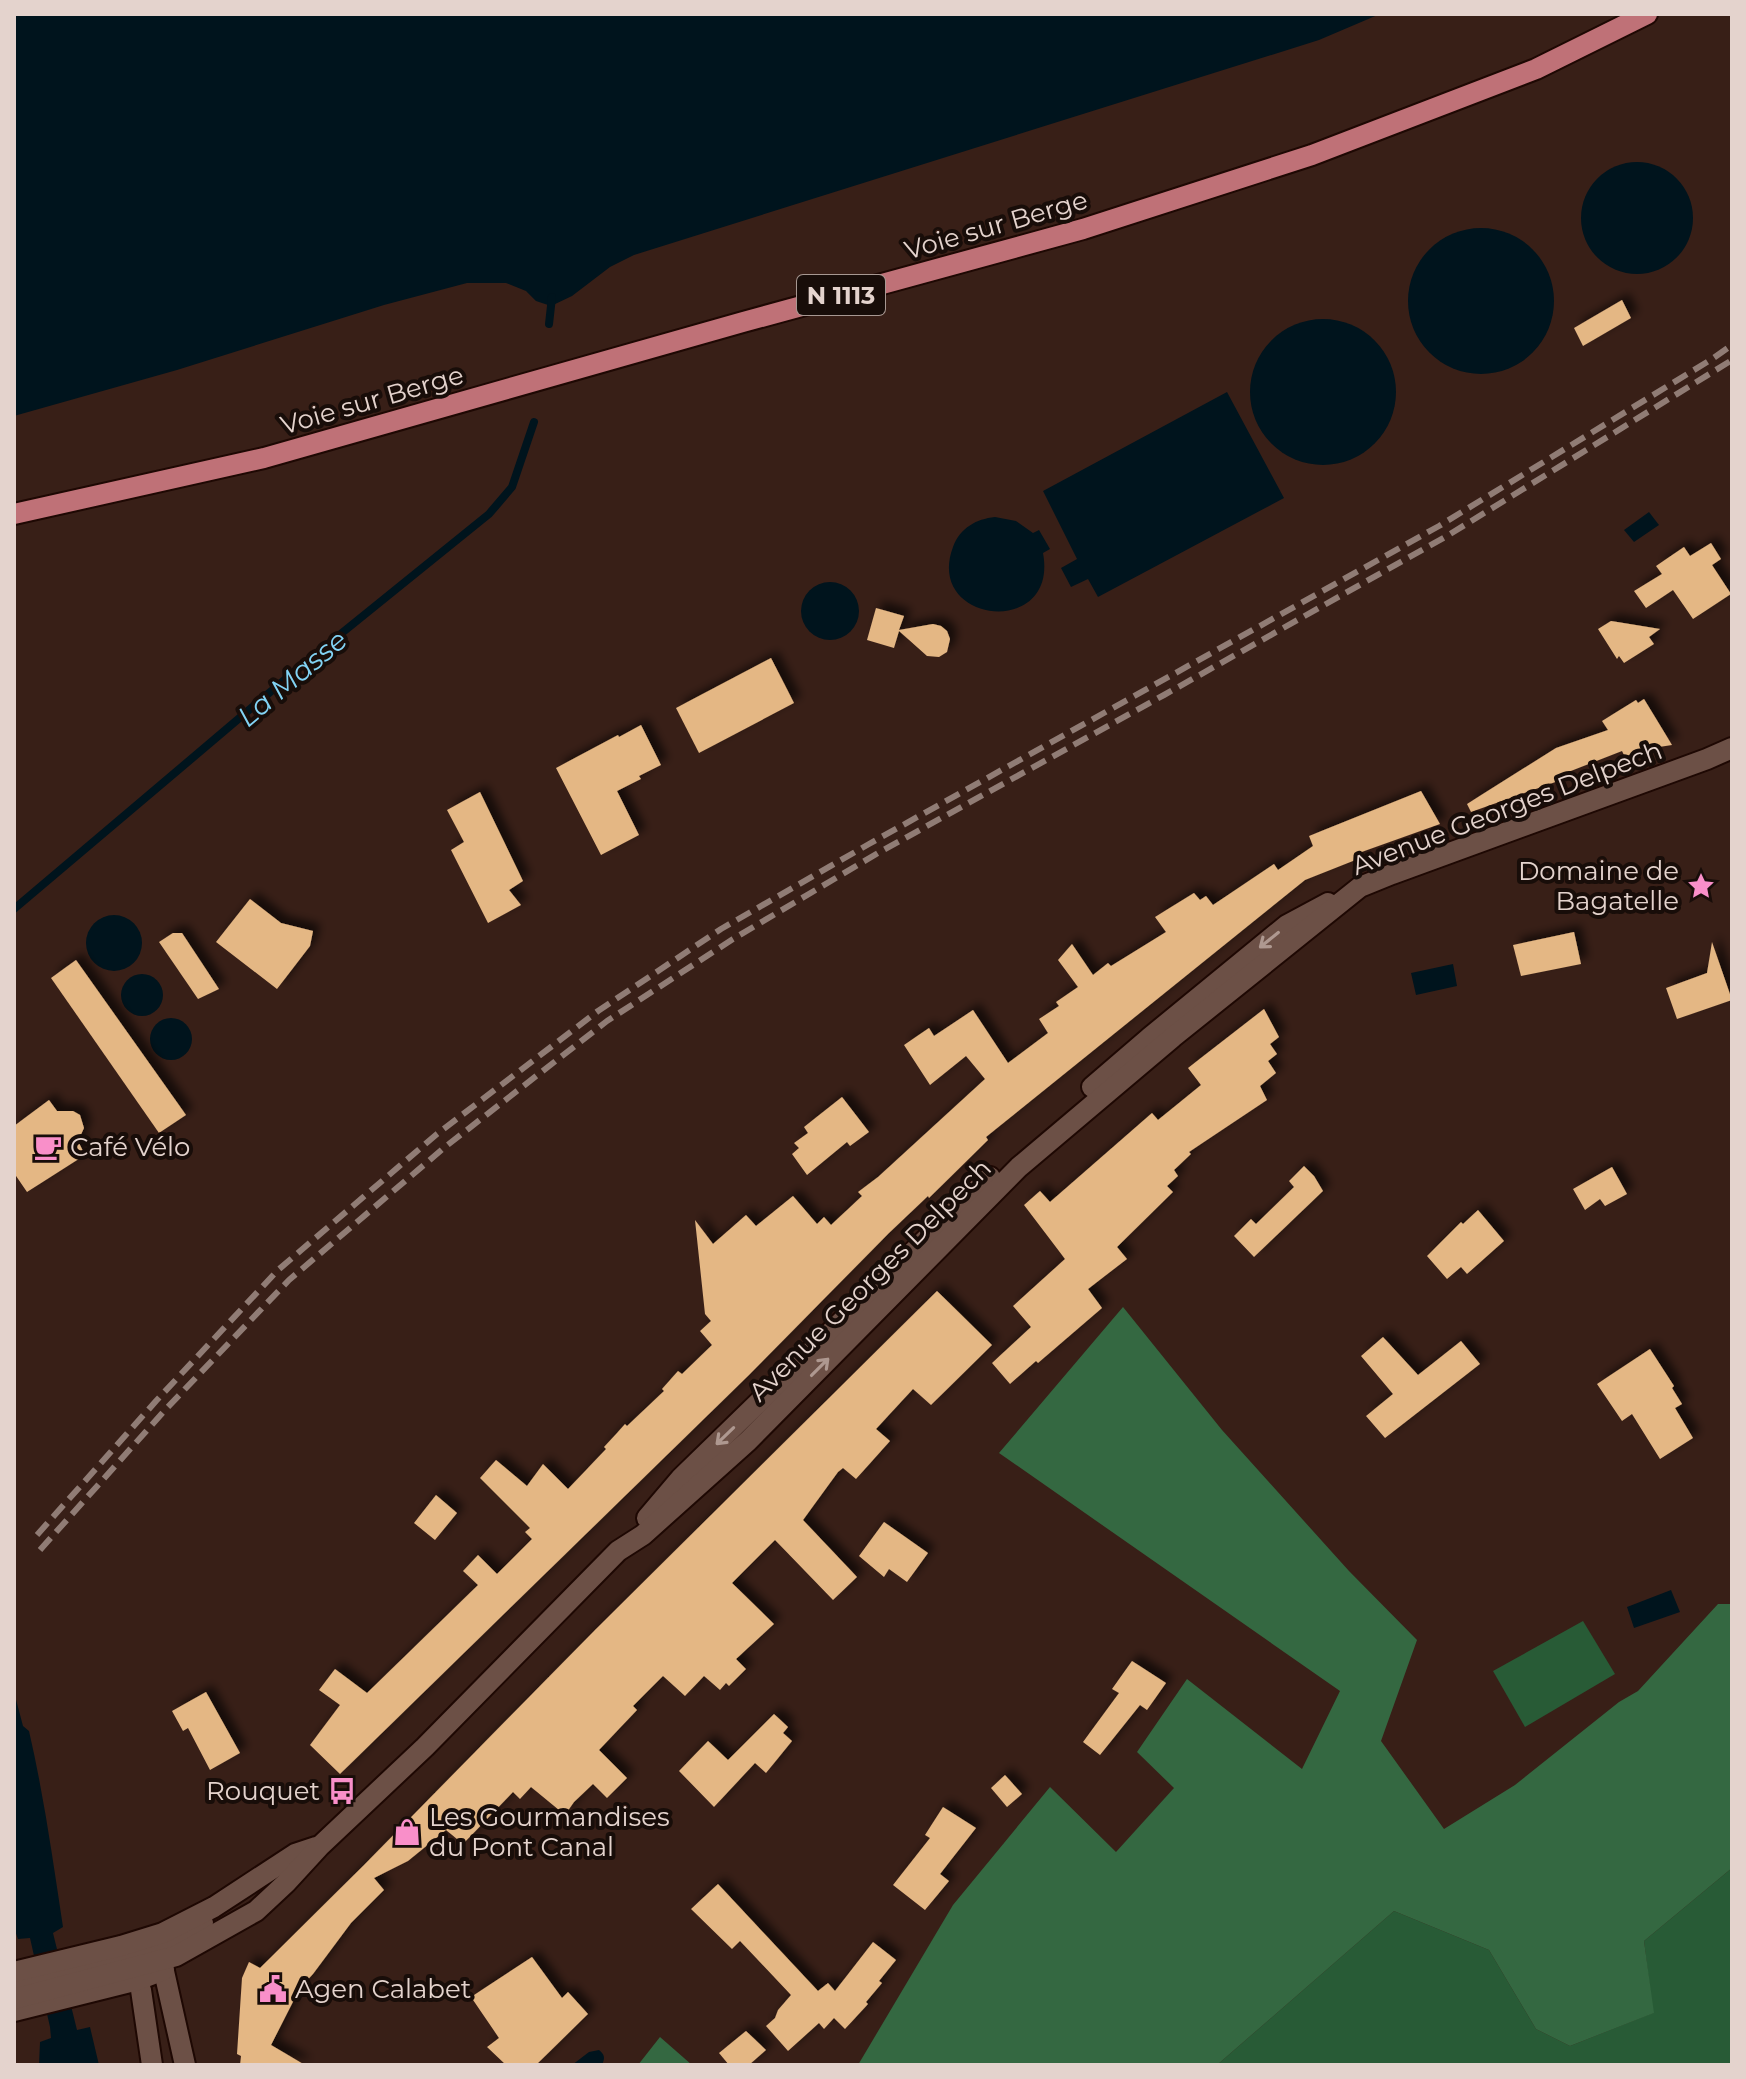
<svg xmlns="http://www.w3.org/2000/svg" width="1746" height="2079" viewBox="0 0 1746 2079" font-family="Montserrat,sans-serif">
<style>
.green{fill:#285b36}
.forest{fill:#346841}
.water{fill:#00141d}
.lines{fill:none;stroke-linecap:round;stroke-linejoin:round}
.stream{stroke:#00141d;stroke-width:8}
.building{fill:#e4b784;filter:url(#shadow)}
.minor-casing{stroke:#1e0803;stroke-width:24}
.tertiary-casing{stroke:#1e0803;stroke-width:24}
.secondary-casing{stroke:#1e0803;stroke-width:24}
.primary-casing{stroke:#1e0803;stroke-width:24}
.minor{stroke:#6c5046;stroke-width:20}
.tertiary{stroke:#6c5046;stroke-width:20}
.secondary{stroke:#6c5046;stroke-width:20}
.primary{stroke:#bf7177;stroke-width:20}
.rail{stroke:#907c75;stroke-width:6;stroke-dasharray:16 8;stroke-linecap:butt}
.oneway{stroke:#ae9890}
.labels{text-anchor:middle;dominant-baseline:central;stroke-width:8;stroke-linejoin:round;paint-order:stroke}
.shield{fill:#180d09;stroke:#a79892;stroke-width:2}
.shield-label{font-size:24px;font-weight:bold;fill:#e4d3cd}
.street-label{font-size:26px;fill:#e4d3cd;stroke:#180d09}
.poi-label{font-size:26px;fill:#e4d3cd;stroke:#180d09;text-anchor:start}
.water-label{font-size:28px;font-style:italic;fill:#82d3f4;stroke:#180d09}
</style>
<defs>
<filter id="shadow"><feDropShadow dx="7" dy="-7" stdDeviation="4" flood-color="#0009"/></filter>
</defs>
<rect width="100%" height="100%" fill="#381f17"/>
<!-- green -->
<g class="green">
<polygon points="1583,1621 1615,1674 1525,1727 1493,1671"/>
<polygon points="1732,1868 1732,2065 1217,2065 1394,1911 1489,1950 1536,2029 1570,2046 1653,2013 1644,1941"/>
</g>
<!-- forest -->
<g class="forest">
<polygon points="1123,1307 1222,1430 1349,1571 1417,1640 1381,1741 1444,1829 1515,1785 1619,1702 1638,1691 1718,1604 1732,1604 1732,1868 1644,1941 1654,2013 1570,2046 1536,2029 1489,1950 1394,1911 1217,2065 858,2065 953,1905 1050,1787 1116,1852 1174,1788 1137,1752 1187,1679 1302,1769 1340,1691 999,1453"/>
<polygon points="660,2037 692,2065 638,2065"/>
</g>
<!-- water -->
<g class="water">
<polygon points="14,14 1380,14 1319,40 634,255 610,267 572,296 551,306 536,301 526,291 506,283 467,283 384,305 177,370 14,416"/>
<circle cx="1637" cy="218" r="56"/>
<circle cx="1481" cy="301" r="73"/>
<circle cx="1323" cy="392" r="73"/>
<polygon points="1227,392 1284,498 1098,597 1088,579 1071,587 1061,568 1077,559 1043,491"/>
<polygon points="1649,512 1659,525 1634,542 1624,530"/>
<path d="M995,517L1016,521L1033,533L1039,530L1050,549L1043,553C1059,639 924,624 953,547C960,528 976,519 995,517Z"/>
<circle cx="830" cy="611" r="29"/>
<circle cx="114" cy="943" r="28"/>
<polygon points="1453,964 1457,986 1416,995 1411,973"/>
<circle cx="142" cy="995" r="21"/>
<circle cx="171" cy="1039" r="21"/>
<polygon points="1671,1590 1680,1612 1634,1628 1627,1607"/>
<path d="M14,1692L23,1726L29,1731C44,1796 53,1861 63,1927L53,1933L77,2030L90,2027L99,2065H39L40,2042L51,2038L50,2027L30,1938L18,1939L14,1928Z"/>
<path d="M599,2050C605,2055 605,2058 602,2065H572L589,2052Z"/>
</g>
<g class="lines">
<!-- stream -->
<g class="stream">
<polyline points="549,324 552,297"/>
<polyline points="14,909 301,666 489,514 512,487 534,422"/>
</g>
</g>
<!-- building -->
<g class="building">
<polygon points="1622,300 1631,318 1583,346 1574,328"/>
<polygon points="1711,543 1721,559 1712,565 1731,594 1693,619 1673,590 1646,608 1634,591 1662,574 1656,566 1684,547 1690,556"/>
<polygon points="876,608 904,616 899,630 933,624 941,626 947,631 950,639 947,652 939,657 927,656 899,631 894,648 867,640"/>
<polygon points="1611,621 1660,629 1649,637 1654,644 1624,663 1619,656 1617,659 1598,629"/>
<polygon points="771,658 794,703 699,753 676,708"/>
<polygon points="1644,699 1672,745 1646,749 1625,757 1622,751 1558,776 1561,780 1471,812 1467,804 1556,748 1608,730 1602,721 1636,700 1638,703"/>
<polygon points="641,725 661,765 639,776 641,779 617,791 639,835 601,855 556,768 618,735 619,737"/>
<polygon points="1421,791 1440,824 1356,854 1358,859 1305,880 986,1137 988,1140 929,1198 928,1196 889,1233 749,1375 340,1774 310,1745 340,1705 319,1690 335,1669 367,1693 478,1585 463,1571 478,1555 497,1574 532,1539 525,1532 530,1528 480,1478 496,1460 527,1486 543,1464 568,1489 606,1449 604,1447 617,1433 625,1424 627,1426 664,1391 662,1389 678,1371 682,1374 712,1345 700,1331 711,1321 705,1314 695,1220 713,1244 746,1215 756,1226 793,1196 817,1224 824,1217 831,1225 862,1196 858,1192 878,1177 985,1079 966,1056 930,1085 904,1045 929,1028 934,1036 973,1010 1008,1063 1048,1033 1039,1019 1059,1006 1056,1002 1078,987 1058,960 1072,944 1093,975 1108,963 1111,966 1166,932 1155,917 1194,893 1200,900 1206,896 1213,905 1274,864 1278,870 1313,846 1309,836"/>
<polygon points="480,792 523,881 509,890 521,905 488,923 451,850 464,842 447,810"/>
<polygon points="250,899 281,923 313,931 310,946 277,989 216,942"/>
<polygon points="1574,932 1581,964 1521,976 1513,945"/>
<polygon points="173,933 182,933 219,989 198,999 159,942"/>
<polygon points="1712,942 1732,1000 1677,1019 1666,988 1707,973"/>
<polygon points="76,960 186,1115 159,1133 51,978"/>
<polygon points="1264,1009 1279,1037 1270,1044 1277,1054 1268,1061 1276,1073 1260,1086 1267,1100 1189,1152 1191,1154 1174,1170 1178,1176 1167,1186 1173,1192 1117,1247 1127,1259 1088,1289 1102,1308 1038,1363 1036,1361 1010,1384 992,1363 1031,1327 1013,1306 1065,1259 1024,1205 1040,1191 1050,1202 1152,1113 1158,1120 1201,1085 1188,1068"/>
<polygon points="842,1097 869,1132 850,1146 847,1142 807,1175 792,1154 799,1148 794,1143 808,1133 804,1127"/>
<polygon points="49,1100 57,1111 73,1111 80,1115 84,1128 78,1141 85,1155 27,1192 14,1173 14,1126"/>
<polygon points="1304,1166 1314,1176 1323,1191 1254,1257 1234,1236 1251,1219 1256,1224 1294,1187 1289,1181"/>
<polygon points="1612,1167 1627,1194 1605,1206 1600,1199 1585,1210 1573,1189"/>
<polygon points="1478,1210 1504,1241 1467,1274 1461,1267 1447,1279 1427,1256 1461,1222 1463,1224"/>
<polygon points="937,1291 992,1345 931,1405 913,1389 876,1429 890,1441 856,1479 843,1468 838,1472 803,1520 857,1577 833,1600 775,1540 732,1583 774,1624 736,1659 746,1669 729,1686 726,1683 720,1690 704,1676 685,1696 663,1676 633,1706 637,1710 599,1750 627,1778 607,1798 593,1784 574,1802 565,1815 531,1787 520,1799 513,1792 463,1844 446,1830 408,1861 374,1878 384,1890 351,1923 313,1974 300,1988 271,2045 305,2065 240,2065 241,2056 237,2054 242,1978 249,1962 260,1968 364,1865 595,1630"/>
<polygon points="1383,1337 1418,1375 1461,1341 1480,1364 1385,1438 1366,1416 1393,1394 1361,1356"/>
<polygon points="1650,1349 1674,1386 1672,1388 1682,1404 1675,1408 1693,1438 1660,1459 1632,1414 1622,1421 1597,1384"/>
<polygon points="436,1495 457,1513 435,1540 414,1523"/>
<polygon points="884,1522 928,1553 907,1582 889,1569 884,1577 859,1556"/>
<polygon points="1132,1661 1166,1683 1147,1710 1140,1705 1100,1755 1083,1742 1119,1693 1112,1689"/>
<polygon points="206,1692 240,1753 210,1770 188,1728 183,1731 172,1711"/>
<polygon points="774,1714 788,1727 783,1733 792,1741 766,1773 755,1763 714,1807 679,1771 708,1741 728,1760"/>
<polygon points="1005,1775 1022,1794 1007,1807 991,1788"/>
<polygon points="943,1807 976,1828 940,1874 949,1881 925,1910 893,1885 930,1838 925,1835"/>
<polygon points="718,1884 818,1991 828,1983 835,1991 873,1942 896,1960 879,1981 882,1983 866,2002 868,2004 845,2029 834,2018 824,2029 819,2023 788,2051 766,2026 775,2018 778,2010 791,1995 740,1941 732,1949 691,1909"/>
<polygon points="532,1957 562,1998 568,1992 588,2014 536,2065 506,2065 487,2047 499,2038 471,1997"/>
<polygon points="746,2031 766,2050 749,2065 729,2065 719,2053"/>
</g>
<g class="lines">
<!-- minor casing -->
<g class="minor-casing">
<g id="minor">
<polyline points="161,1958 185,2065"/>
<polyline points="141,1990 152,2065"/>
<polyline points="14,2011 138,1980 164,1970"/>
</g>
</g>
<!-- tertiary casing -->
<g class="tertiary-casing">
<polyline id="tertiary" points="14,1987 133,1955 159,1946 203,1923"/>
</g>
<!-- secondary casing -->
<g class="secondary-casing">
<g id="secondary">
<polyline points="1092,1087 1149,1038 1287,925 1328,903"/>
<polyline points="647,1518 681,1478 990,1177"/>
<polyline points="14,1972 121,1946 163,1933 214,1907 295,1854 316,1847"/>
<polyline points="14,1999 176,1956 256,1911 286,1883 320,1846 425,1747 618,1551 643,1535 748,1441 1019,1167 1173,1037 1360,887 1392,874 1707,759 1732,748"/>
</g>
</g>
<!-- primary casing -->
<g class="primary-casing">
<polyline id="primary" points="14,514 264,458 743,322 1083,229 1312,155 1536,69 1647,14"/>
</g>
<!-- minor -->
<use href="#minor" class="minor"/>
<!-- tertiary -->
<use href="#tertiary" class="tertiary"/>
<!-- secondary -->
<use href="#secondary" class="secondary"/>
<!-- primary -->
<use href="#primary" class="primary"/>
<!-- rail -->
<g class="rail">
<polyline points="37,1535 156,1401 278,1270 437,1134 598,1011 721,929 869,844 1439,526 1712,359 1732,345"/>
<polyline points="40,1550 166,1409 289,1280 445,1147 607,1021 733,939 878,853 1164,695 1447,536 1732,360"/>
</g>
</g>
<!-- one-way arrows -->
<defs><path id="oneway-shaft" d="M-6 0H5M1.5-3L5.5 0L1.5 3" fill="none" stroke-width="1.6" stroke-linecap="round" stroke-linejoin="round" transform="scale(2)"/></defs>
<g class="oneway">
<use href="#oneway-shaft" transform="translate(1269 940) rotate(141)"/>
<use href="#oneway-shaft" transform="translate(820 1367) rotate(-45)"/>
<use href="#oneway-shaft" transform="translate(725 1436) rotate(136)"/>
</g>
<!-- icons -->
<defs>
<g id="sight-bare" transform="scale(2.16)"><path d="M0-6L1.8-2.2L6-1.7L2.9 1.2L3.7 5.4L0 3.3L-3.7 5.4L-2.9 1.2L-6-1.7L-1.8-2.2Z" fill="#f98fc9" stroke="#180d09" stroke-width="2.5" paint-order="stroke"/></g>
<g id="cafe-bare" transform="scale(2.16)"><path d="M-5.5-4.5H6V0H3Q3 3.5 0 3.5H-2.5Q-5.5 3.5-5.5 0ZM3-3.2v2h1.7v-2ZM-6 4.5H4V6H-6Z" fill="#f98fc9" stroke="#180d09" stroke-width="2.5" paint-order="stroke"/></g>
<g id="bus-bare" transform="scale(2.16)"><path d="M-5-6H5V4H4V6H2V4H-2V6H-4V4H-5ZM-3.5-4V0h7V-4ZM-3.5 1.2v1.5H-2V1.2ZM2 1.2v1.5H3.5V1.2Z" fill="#f98fc9" stroke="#180d09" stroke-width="2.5" paint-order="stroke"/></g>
<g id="shop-bare" transform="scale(2.16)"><path d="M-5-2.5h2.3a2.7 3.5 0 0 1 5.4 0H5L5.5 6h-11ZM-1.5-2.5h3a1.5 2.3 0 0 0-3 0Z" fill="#f98fc9" stroke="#180d09" stroke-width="2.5" paint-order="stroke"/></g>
<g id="civic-bare" transform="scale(2.16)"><path d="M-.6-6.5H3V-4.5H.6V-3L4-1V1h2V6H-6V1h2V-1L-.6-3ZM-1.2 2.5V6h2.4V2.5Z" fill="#f98fc9" stroke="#180d09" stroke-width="2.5" paint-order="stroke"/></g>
</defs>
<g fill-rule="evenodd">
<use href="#sight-bare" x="1701" y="886"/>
<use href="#cafe-bare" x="48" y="1147"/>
<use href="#bus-bare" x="342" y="1791"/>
<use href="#shop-bare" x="407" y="1832"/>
<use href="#civic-bare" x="273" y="1989"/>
</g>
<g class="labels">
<!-- shield labels -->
<rect class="shield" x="797" y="275" width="88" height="40" rx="6"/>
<g class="shield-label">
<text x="841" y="295">N 1113</text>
</g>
<!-- street labels -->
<g class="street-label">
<text transform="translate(996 225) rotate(-16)">Voie sur Berge</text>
<text transform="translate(372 400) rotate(-16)">Voie sur Berge</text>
<text transform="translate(1507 808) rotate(-21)">Avenue Georges Delpech</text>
<text transform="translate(870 1280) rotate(-45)">Avenue Georges Delpech</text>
</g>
<!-- poi labels -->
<g class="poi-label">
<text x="1679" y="871" text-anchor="end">Domaine de<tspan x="1679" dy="30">Bagatelle</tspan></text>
<text x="70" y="1147">Café Vélo</text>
<text x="320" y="1791" text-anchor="end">Rouquet</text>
<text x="429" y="1817">Les Gourmandises<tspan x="429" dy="30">du Pont Canal</tspan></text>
<text x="295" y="1989">Agen Calabet</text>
</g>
<!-- water labels -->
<g class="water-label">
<text transform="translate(292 678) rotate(-40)">La Masse</text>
</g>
</g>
<!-- border -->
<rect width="1746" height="2079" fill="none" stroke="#e4d3cd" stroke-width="32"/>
</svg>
